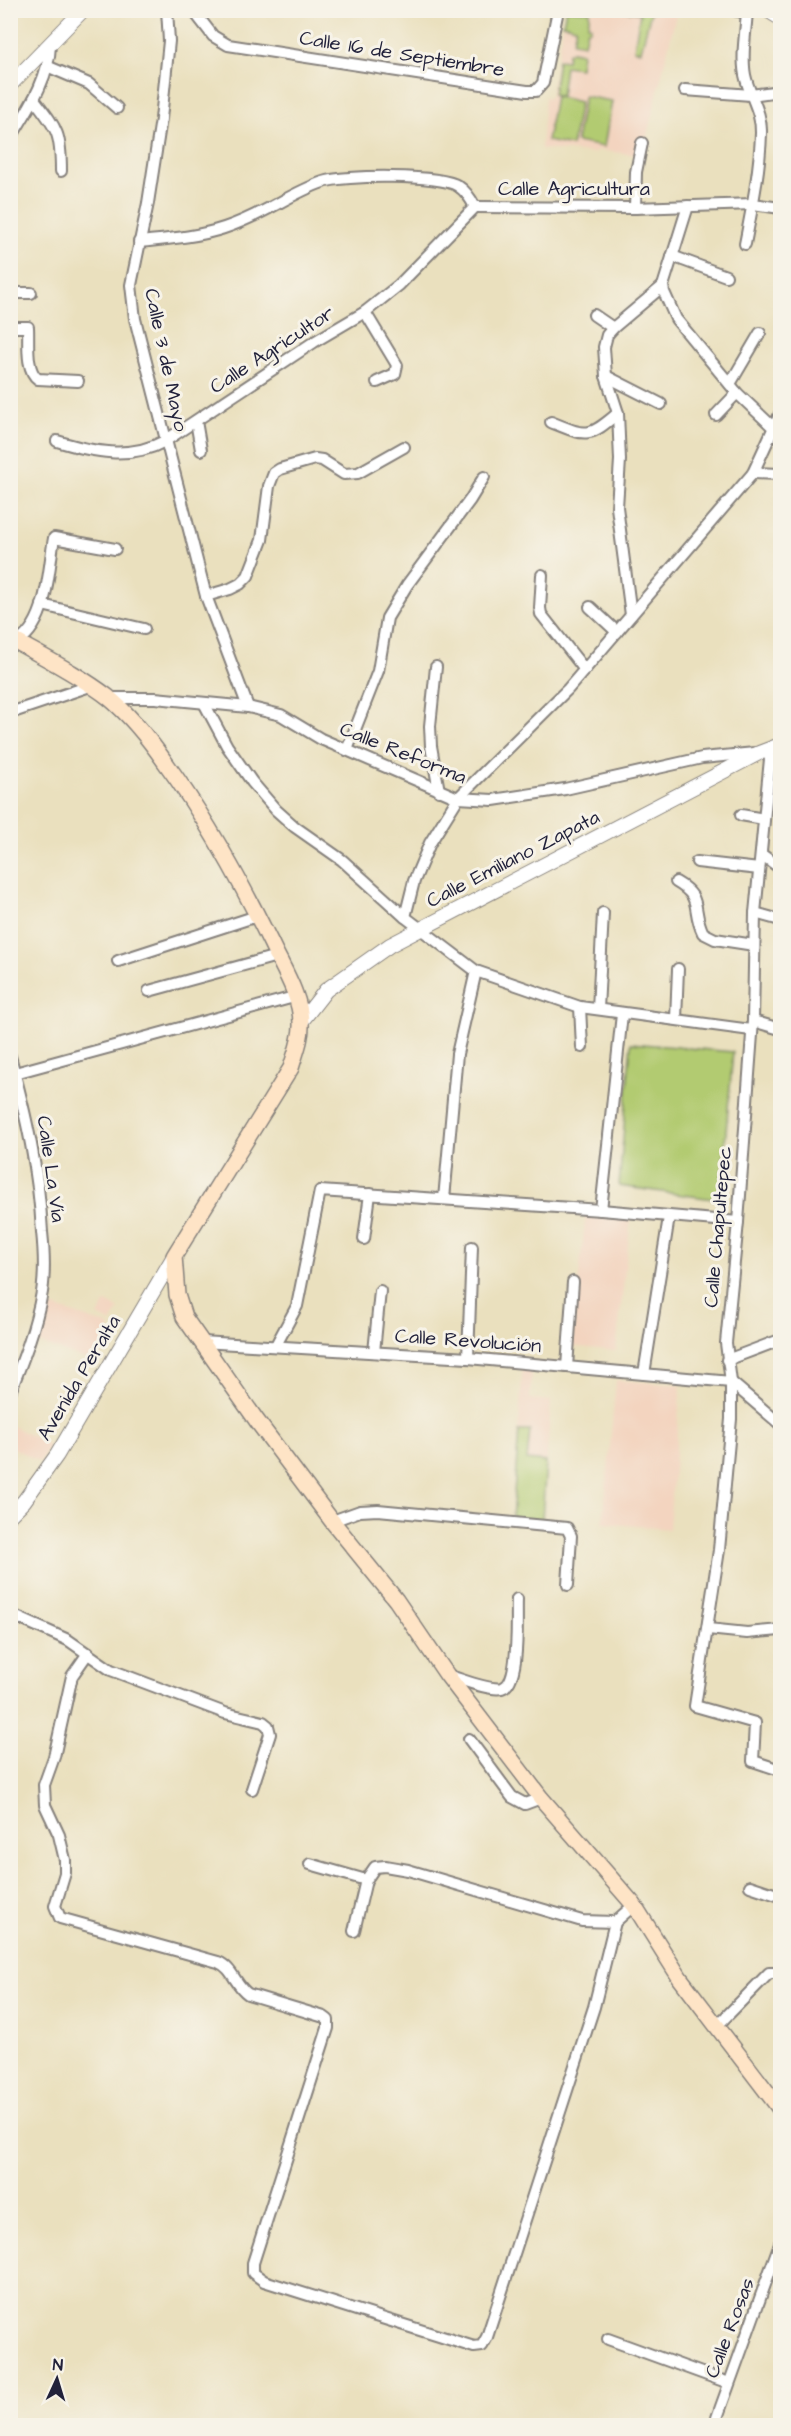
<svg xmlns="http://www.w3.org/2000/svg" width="791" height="2436" viewBox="0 0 791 2436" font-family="'Architects Daughter',sans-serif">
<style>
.built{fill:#f3d4bf}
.green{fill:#b2cb71;stroke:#6a7656;stroke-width:1.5}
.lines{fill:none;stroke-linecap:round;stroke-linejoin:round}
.minor-casing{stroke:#86817c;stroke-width:14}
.tertiary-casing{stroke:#86817c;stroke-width:16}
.secondary-casing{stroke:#86817c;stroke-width:18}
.minor{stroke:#fff;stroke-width:10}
.tertiary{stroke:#fff;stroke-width:14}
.secondary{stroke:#fee4c6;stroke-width:15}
.labels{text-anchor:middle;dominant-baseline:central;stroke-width:6;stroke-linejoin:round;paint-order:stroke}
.street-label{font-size:20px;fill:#22223b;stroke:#f7f3e8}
</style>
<rect width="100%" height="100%" fill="#f7f3e8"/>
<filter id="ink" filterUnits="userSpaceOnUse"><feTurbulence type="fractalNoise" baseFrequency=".0167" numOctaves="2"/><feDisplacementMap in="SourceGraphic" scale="12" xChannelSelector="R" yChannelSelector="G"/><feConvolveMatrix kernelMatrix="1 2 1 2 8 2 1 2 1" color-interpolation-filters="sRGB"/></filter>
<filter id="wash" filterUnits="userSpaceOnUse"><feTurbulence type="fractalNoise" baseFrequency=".008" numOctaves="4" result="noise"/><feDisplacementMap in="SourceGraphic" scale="24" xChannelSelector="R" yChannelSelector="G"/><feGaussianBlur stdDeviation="1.35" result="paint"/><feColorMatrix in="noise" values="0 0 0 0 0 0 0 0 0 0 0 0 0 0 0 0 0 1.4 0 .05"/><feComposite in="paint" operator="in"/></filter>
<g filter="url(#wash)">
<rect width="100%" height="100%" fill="#eae0be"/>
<!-- built -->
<g class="built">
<polygon points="566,11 677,11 645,144 636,155 596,150 595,153 541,149 545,97 550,98"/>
<polygon points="586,1213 631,1218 616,1351 571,1346"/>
<polygon points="106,1302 119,1309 111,1323 98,1316"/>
<polygon points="51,1306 110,1326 97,1363 39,1343"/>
<polygon points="523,1364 532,1365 530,1399 551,1401 542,1520 512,1518"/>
<polygon points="616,1380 681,1385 669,1529 603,1523"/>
<polygon points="10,1425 49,1445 40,1462 11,1447"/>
</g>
<!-- green -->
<g class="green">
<polygon points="566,10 590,11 588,25 591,26 590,30 587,30 584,44 573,42 576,27 563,24"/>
<polygon points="624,11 651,11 641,51 634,50 640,13"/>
<polygon points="572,51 582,53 580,68 565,66 561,96 553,94 558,60 567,61 568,53"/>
<polygon points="555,96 580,102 572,146 547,141"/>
<polygon points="584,96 612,101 604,147 576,142"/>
<polygon points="631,1043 733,1052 720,1200 619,1186"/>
<polygon points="519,1431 530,1431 527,1460 546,1462 542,1520 512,1518"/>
</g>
</g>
<g filter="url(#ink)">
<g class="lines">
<!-- minor casing -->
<g class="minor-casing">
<g id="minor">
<polyline points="167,10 169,41 161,119 148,203 131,285 135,319 206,596 248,707"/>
<polyline points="193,10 213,36 228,45 527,91 536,91 543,83 558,10"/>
<polyline points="733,10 747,13"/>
<polyline points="49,67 89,84 117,108"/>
<polyline points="685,90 751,95 780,91"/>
<path d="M34,99C57,129 61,132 61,171"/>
<path d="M10,139C28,109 49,80 50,45"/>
<polyline points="688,206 663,286 664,292 676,319 737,393 775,429"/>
<polyline points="475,207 635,208 753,204 780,208"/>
<polyline points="635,208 636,172 642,143"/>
<path d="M139,242C167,239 197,237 224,228C260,217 289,194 323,182C343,175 441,174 458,186C466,191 471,199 475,207"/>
<path d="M745,244C752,208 760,170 761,133C762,112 749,95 745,75C741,54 746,32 747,10"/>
<polyline points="672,256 726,276"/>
<polyline points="10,293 31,293"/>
<polyline points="365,312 397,365 395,374 377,382"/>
<polyline points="594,315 613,328"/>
<path d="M10,327H28C29,341 25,370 38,379L78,381"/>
<polyline points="606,376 661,404"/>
<polyline points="730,384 760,333"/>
<polyline points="716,415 737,393"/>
<polyline points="196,421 201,450"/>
<path d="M551,422C586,436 588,439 618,413"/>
<path d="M57,441C93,452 130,460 165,441L314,342L365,312L399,285L475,207"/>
<polyline points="753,473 780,474"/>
<polyline points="542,575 540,608 541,614 585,670"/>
<polyline points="206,596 230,589 240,584 248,576 262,540 269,486 274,473 280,469 315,459 322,460 344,474 358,473 404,447"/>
<polyline points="42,605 144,629"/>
<polyline points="590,607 617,632"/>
<polyline points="631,615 617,507 620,460 618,413 606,376 604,347 607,335 613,328 663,286"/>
<path d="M14,644C48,627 48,571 54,538L115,549"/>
<polyline points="436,667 430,726 431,746 439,791"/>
<polyline points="108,698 155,698 248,707 281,715 321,739 458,798 493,800 565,789 702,758 755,753"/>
<polyline points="204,703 227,746 252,782 276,810 295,827 342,860 405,917 476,971 580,1007 751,1030"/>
<polyline points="10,713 90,686"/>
<polyline points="347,750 378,671 387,618 407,585 470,500 484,477"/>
<polyline points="767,751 770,759 755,913 753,1021 738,1222 726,1343 731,1382 731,1419 719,1550 695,1706 755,1723 753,1761 780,1770"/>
<polyline points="741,815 764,819"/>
<polyline points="761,854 780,868"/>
<polyline points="697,862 759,869"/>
<path d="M676,882C704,898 691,909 703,933L715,939L754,945"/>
<polyline points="755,913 780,920"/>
<polyline points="405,917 414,881 430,843 458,798 568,689 753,473 780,414"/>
<polyline points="118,961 257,916"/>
<polyline points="149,991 277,956"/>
<polyline points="580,1007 582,1047"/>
<polyline points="598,1009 603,913"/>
<polyline points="676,1019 678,969"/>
<polyline points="753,1021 780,1029"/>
<path d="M10,1056C26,1115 39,1172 42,1232C44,1251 45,1273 42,1292C36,1327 23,1360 10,1392"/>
<polyline points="15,1073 294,997"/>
<polyline points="444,1199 457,1054 476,971"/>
<polyline points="601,1210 622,1014"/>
<polyline points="364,1239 370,1194"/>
<polyline points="202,1342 468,1358 731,1382 780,1424"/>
<polyline points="276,1345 297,1306 320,1191 601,1210 738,1222"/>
<polyline points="374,1352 380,1291"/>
<polyline points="468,1358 472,1247"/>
<polyline points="727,1360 780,1340"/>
<polyline points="567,1367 573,1282"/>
<polyline points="644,1374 669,1217"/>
<polyline points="332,1521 360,1511 378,1510 567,1528 571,1536 568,1585"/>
<polyline points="10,1614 68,1640 111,1670 225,1713 263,1722 268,1726 270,1734 252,1789"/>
<polyline points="708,1629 747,1633 780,1630"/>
<path d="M88,1653L72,1676L54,1757L44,1785L45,1805L59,1835L65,1860V1873L55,1906L60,1918L218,1962C233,1968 235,1985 248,1994L324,2017L328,2020V2028L253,2263V2273L264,2281L474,2347L482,2346L487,2337L594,2007L615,1922"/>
<path d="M447,1675C461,1679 489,1691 502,1688C521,1683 516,1616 517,1599"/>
<polyline points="469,1739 512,1797 525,1804 541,1798"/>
<polyline points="310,1864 366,1880"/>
<polyline points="750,1886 780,1896"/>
<polyline points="354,1931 366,1880 375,1867 385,1866 408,1870 582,1921 615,1922 634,1905"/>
<polyline points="716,2027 769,1973 780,1973"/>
<polyline points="608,2339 729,2383"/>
<polyline points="714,2426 780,2243"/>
</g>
</g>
<!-- tertiary casing -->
<g class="tertiary-casing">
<g id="tertiary">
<polyline points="767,10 780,18"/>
<polyline points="10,85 83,10"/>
<polyline points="301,1022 326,990 390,945 759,753 780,745"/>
<polyline points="10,1515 24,1501 57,1455 174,1256"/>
</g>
</g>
<!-- secondary casing -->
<g class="secondary-casing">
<path id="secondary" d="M10,638C43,657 78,674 108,697C130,715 149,739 165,762C206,818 240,880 271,943C282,967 301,996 301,1023C302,1038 295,1054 291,1068L174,1256L177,1295L184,1317L257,1421L332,1521L396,1600L447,1675L541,1798L634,1905L680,1978L780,2109"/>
</g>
<!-- minor -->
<use href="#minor" class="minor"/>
<!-- tertiary -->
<use href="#tertiary" class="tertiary"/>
<!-- secondary -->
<use href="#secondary" class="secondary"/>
</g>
</g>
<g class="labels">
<!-- street labels -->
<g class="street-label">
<text transform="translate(402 54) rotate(9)">Calle 16 de Septiembre</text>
<text x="574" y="189">Calle Agricultura</text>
<text transform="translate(272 350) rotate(-33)">Calle Agricultor</text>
<text transform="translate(166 360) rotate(78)">Calle 3 de Mayo</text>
<text transform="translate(403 753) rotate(22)">Calle Reforma</text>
<text transform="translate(513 859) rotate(-27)">Calle Emiliano Zapata</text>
<text transform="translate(51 1169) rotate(82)">Calle La Vía</text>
<text transform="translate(718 1227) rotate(-85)">Calle Chapultepec</text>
<text transform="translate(468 1341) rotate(4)">Calle Revolución</text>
<text transform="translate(79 1378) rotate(-59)">Avenida Peralta</text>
<text transform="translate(730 2328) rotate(-69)">Calle Rosas</text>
</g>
</g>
<!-- margin -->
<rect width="791" height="2436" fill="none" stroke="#f7f3e8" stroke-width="36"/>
<!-- north arrow -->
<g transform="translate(57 2379) rotate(4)" stroke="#f7f3e8" stroke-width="4.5" paint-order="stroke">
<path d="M0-4.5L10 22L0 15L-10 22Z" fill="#22223b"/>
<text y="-9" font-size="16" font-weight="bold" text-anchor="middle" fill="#22223b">N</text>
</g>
</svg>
